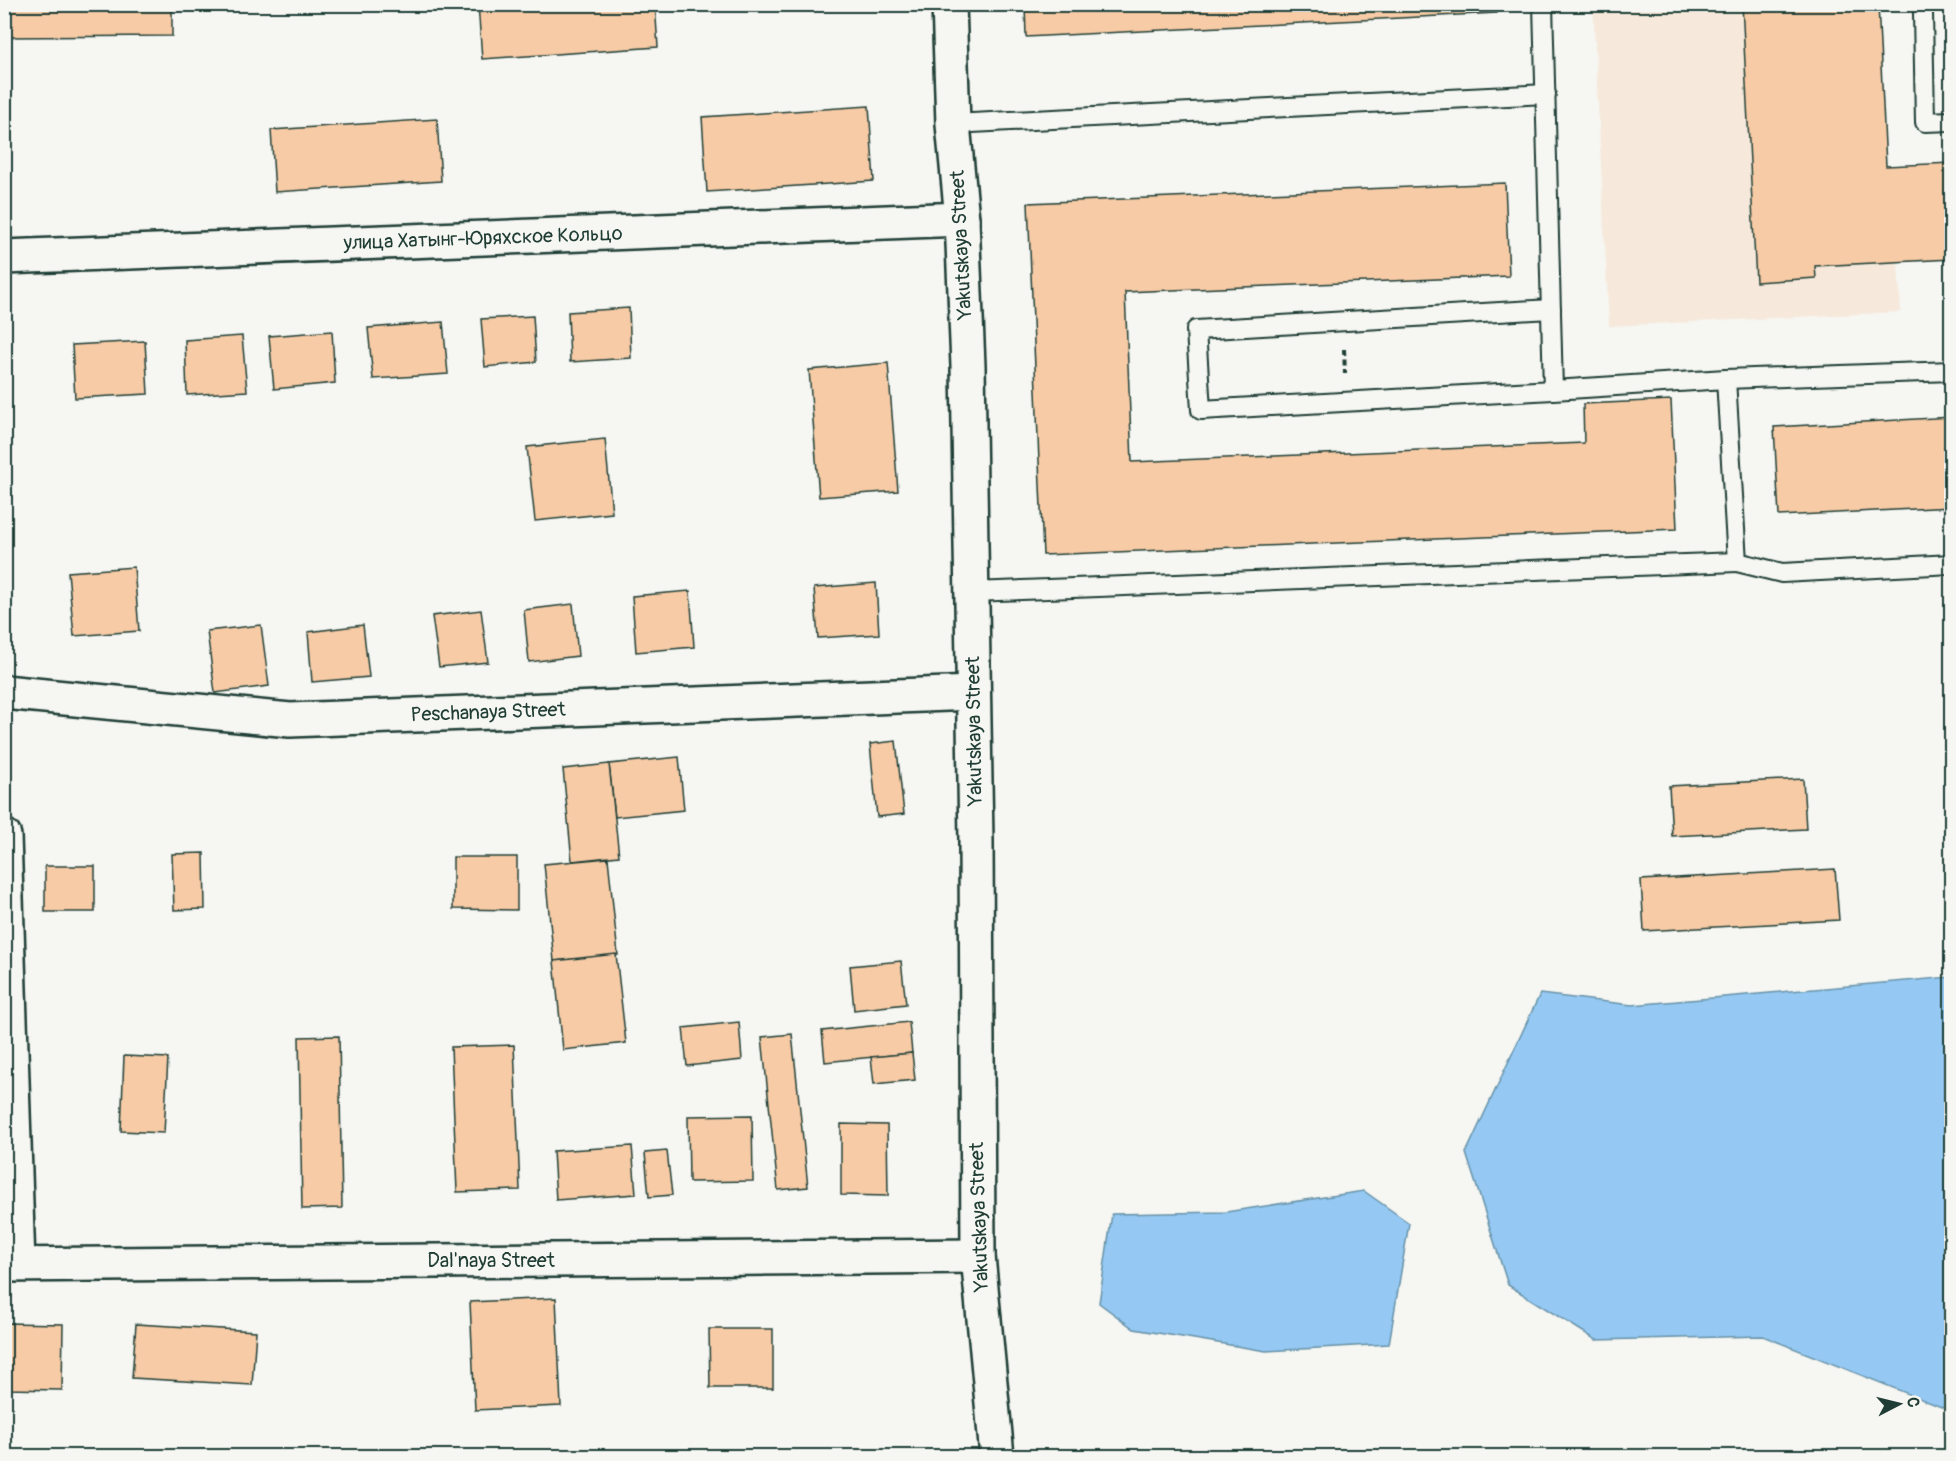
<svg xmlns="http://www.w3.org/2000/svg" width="1956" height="1461" viewBox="0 0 1956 1461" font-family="Pangolin,sans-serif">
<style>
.built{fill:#f6e9db}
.water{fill:#95c9f3;stroke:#6691a7;stroke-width:1.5}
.building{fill:#f7cba6;stroke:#1f3d34;stroke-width:1.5}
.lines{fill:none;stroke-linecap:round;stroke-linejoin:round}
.lane-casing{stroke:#1f3d34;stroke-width:22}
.street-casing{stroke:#1f3d34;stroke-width:38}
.path{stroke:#1f3d34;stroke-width:4;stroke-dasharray:6 4.5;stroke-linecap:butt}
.lane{stroke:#f6f6f2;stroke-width:18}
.street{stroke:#f6f6f2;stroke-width:33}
.labels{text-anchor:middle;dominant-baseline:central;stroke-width:6;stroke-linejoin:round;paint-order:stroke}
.street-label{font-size:20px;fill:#1f3d34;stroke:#f6f6f2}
</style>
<rect width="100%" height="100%" fill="#f6f6f2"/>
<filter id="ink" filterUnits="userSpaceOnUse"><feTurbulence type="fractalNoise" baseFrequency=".0167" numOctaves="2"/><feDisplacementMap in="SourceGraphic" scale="12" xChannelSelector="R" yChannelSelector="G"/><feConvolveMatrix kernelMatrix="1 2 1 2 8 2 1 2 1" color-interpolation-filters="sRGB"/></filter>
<g filter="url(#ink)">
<!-- built -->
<polygon class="built" points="1593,5 1772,5 1898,262 1901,312 1609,326"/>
<!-- water -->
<g class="water">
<polygon points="1951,977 1951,1411 1763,1336 1596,1340 1508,1285 1466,1153 1540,994 1632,1005"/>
<polygon points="1364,1191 1409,1223 1389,1344 1266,1351 1134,1329 1099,1303 1112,1214 1226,1212"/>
</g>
<!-- building -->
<g class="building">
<polygon points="4,4 172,4 172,36 4,37"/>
<polygon points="478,4 655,4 658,47 482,59"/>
<polygon points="1025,4 1497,4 1497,13 1026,37"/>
<polygon points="1742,4 1878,4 1886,166 1952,163 1952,259 1815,266 1816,278 1756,282"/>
<polygon points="869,106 874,181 707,192 702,117"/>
<polygon points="437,119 441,181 275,192 271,130"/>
<polygon points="1505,183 1509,276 1125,292 1132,462 1584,443 1583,404 1671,400 1677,529 1043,555 1028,203"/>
<polygon points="629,308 631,358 570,362 568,312"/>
<polygon points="533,316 536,362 485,367 481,319"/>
<polygon points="443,322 448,374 373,379 368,328"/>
<polygon points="332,331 335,383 274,389 269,336"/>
<polygon points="242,336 247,391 187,395 185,340"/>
<polygon points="145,341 148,394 75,398 72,345"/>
<polygon points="888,363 898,491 819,497 809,370"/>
<polygon points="1952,417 1952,507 1779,516 1774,427"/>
<polygon points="605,439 612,513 535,521 527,447"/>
<polygon points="134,567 139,631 74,636 68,572"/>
<polygon points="876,583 879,634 818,638 814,588"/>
<polygon points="690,591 694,647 636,652 632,596"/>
<polygon points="573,604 578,656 529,662 524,610"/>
<polygon points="481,610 488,662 439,667 432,616"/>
<polygon points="261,625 269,686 215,693 207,631"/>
<polygon points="363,625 369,677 312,682 308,632"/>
<polygon points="896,741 904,814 877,817 870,744"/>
<polygon points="679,757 684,810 615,817 609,764"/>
<polygon points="609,764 619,856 572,861 563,769"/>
<polygon points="1803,779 1806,829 1672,836 1669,786"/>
<polygon points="204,853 205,909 174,910 172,854"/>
<polygon points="453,857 517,857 517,910 453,909"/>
<polygon points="608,858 618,955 554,961 544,864"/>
<rect x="45" y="866" width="50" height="46"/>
<polygon points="1835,869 1839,920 1644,931 1641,880"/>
<polygon points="616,954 626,1043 563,1050 554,961"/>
<polygon points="901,961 906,1004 854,1010 850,966"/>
<polygon points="739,1022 742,1060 687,1066 683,1028"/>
<polygon points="909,1022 912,1053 825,1062 822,1031"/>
<polygon points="792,1034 808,1187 778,1190 762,1037"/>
<polygon points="339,1036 342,1208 302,1209 299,1037"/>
<polygon points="514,1045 520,1190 457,1192 451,1047"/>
<polygon points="912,1053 915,1080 874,1084 871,1057"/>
<polygon points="124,1056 168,1058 164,1133 121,1131"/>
<polygon points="752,1115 753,1181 689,1182 688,1116"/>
<polygon points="841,1124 887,1125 888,1196 841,1195"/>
<polygon points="632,1146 636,1194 556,1200 553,1151"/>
<polygon points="667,1151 672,1195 649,1197 645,1153"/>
<polygon points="556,1298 561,1406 475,1410 470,1302"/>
<polygon points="4,1323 63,1324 62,1390 4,1389"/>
<polygon points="136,1324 256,1331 252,1385 132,1378"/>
<polygon points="709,1329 773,1329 773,1388 710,1388"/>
</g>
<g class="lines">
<!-- lane casing -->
<g class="lane-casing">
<g id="lane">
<polyline points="1543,4 1553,390 1726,379 1952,371"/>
<polyline points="1923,13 1925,122 1952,121"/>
<polyline points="953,124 1546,94"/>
<polyline points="1551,309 1196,330 1201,410 1553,390"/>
<polyline points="1726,379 1737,562 1782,573 1952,564"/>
<polyline points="972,592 1737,562"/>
</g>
</g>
<!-- street casing -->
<g class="street-casing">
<g id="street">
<polyline points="949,4 953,124 962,219 968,366 976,841 978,1256 997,1456"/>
<polyline points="4,257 962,219"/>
<polyline points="4,692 290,720 973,693"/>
<polyline points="4,836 18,1264"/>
<polyline points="4,1265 978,1256"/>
</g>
</g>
<!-- path -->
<polyline class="path" points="1344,349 1345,374"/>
<!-- lane -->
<use href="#lane" class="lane"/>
<!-- street -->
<use href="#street" class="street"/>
</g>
</g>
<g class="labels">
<!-- street labels -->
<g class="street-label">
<text transform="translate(483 238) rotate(-2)">улица Хатынг-Юряхское Кольцо</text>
<text transform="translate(961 245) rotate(-93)">Yakutskaya Street</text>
<text transform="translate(488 712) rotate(-2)">Peschanaya Street</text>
<text transform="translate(974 731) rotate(-91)">Yakutskaya Street</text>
<text transform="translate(979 1217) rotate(-92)">Yakutskaya Street</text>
<text x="491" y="1260">Dal'naya Street</text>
</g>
</g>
<!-- margin -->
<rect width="1956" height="1461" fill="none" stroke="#f6f6f2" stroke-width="24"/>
<rect x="12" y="12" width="1932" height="1437" fill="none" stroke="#1f3d34" stroke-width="2" filter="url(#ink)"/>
<!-- north arrow -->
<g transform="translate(1899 1404) rotate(83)" stroke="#f6f6f2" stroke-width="4.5" paint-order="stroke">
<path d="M0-4.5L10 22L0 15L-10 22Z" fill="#1f3d34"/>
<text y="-9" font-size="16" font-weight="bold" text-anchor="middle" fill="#1f3d34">С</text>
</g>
</svg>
